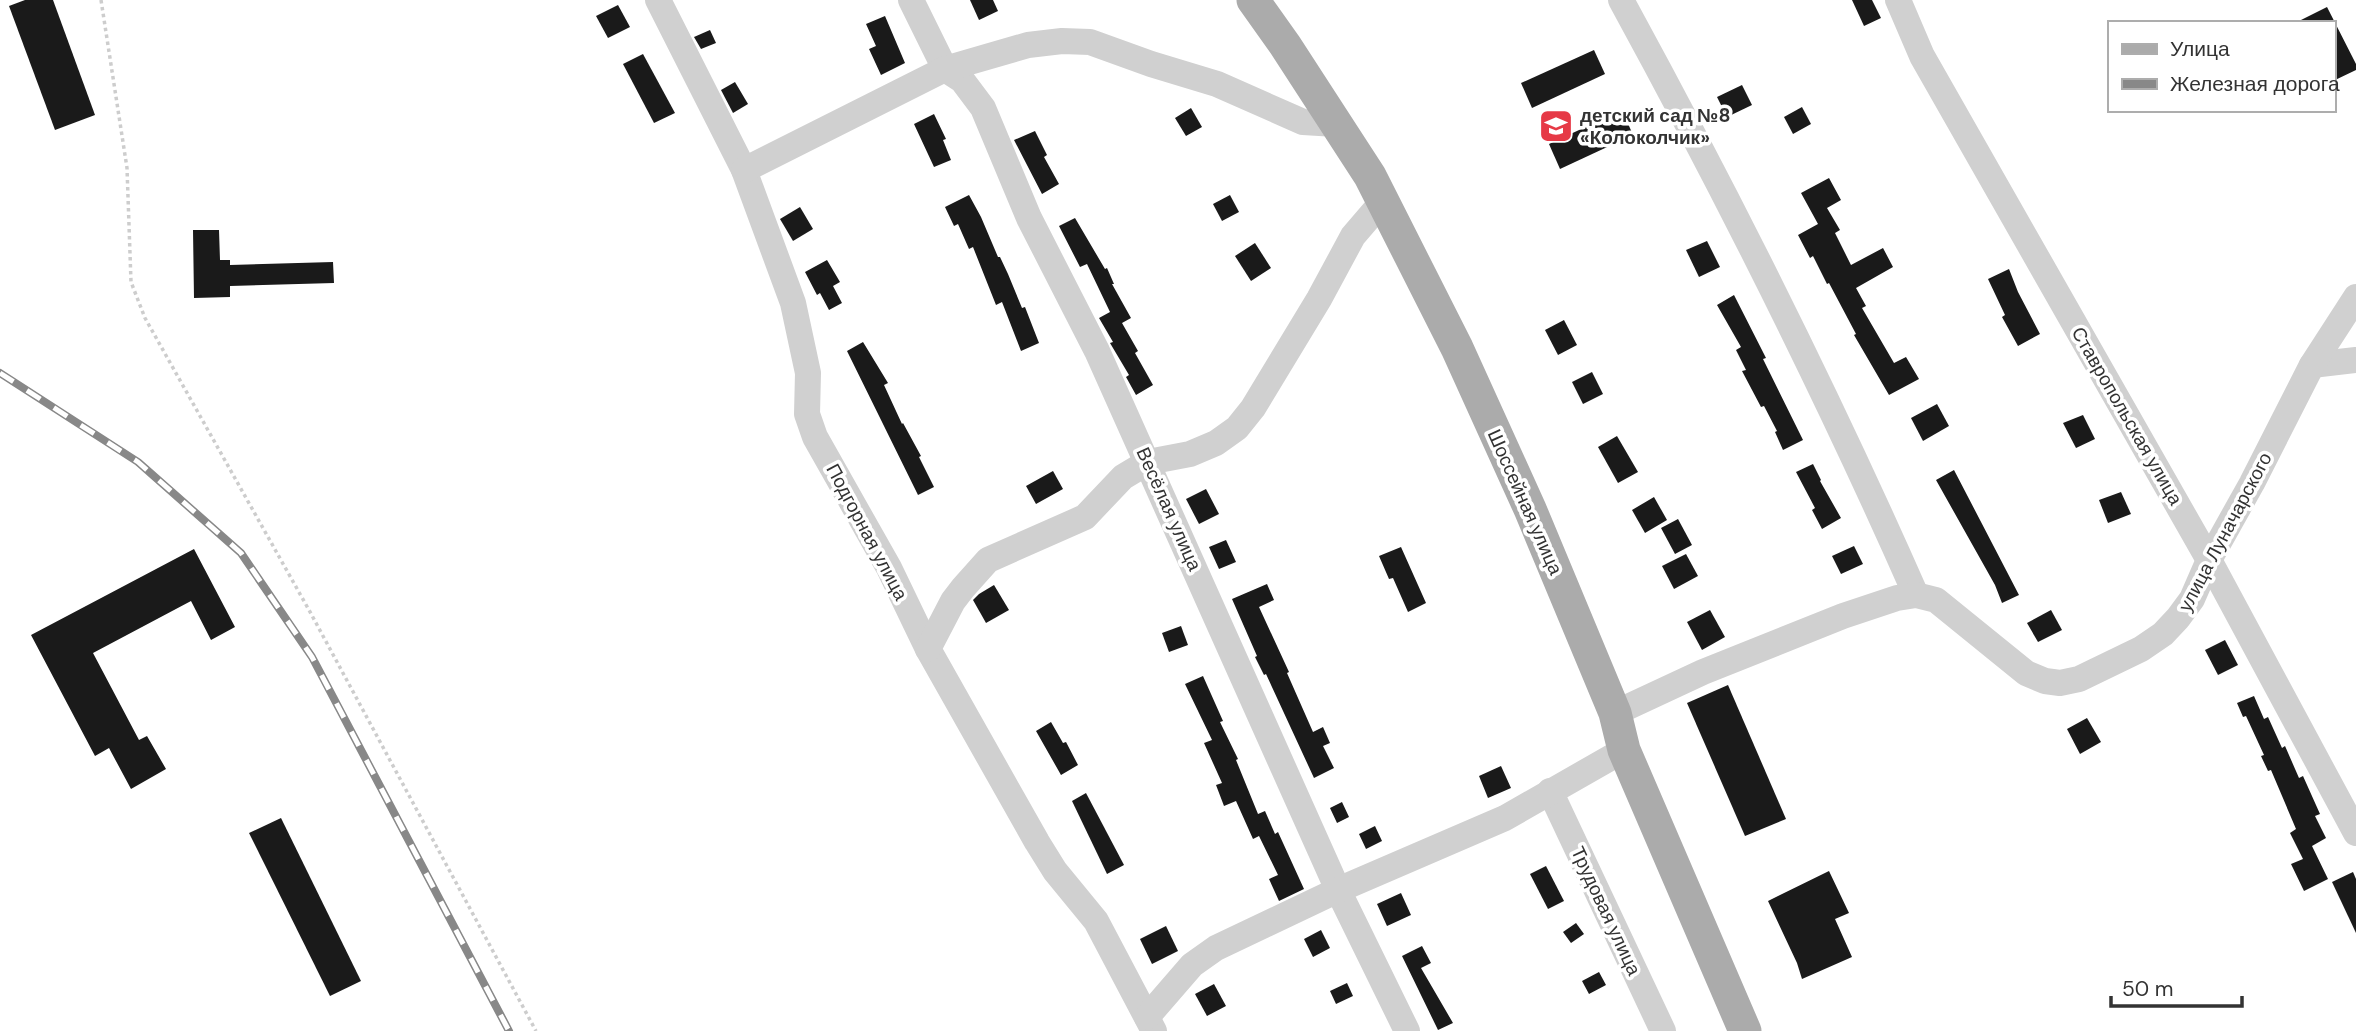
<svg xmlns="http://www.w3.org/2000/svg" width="2356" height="1031" viewBox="0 0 2356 1031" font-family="'DM Sans',sans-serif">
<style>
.building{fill:#1a1a1a}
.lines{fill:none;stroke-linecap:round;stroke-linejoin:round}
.path{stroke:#cdcdcd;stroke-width:3.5;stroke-dasharray:3.5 3.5;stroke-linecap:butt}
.minor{stroke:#d0d0d0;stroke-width:26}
.major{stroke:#ababab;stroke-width:33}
.rail-casing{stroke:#888;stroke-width:8}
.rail{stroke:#fff;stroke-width:5;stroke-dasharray:16;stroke-linecap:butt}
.labels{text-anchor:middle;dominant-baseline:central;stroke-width:7;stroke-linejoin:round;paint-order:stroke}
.poi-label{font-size:19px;font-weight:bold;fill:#333;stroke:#fff;text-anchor:start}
.street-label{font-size:19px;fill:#333;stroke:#fff}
</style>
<rect width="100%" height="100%" fill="#fff"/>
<!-- building -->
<g class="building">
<polygon points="25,0 53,0 95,115 55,130 9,6"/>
<polygon points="970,0 993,0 998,11 979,20"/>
<polygon points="1852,0 1872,0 1881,18 1864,26"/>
<polygon points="618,5 630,27 608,38 596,16"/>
<polygon points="2327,7 2356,64 2356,70 2333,81 2333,23 2295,23"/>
<polygon points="885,16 905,63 881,75 869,49 876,46 866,24"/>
<polygon points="710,30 716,43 701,49 694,37"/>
<polygon points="1594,50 1605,74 1532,108 1521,83"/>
<polygon points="643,54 675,113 654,123 623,64"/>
<polygon points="735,82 748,104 733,113 721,90"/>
<polygon points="1742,85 1752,105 1727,117 1717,97"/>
<polygon points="1802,107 1811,124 1793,134 1784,117"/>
<polygon points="1191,108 1202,127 1186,136 1175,118"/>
<polygon points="1622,110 1633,135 1560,169 1549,144"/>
<polygon points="934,114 946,139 943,140 951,160 934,167 914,124"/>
<polygon points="1035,131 1047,155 1044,157 1059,184 1042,194 1014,140"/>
<polygon points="1829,178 1841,200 1827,208 1840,230 1835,233 1851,265 1883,248 1893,267 1856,288 1866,306 1862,308 1894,363 1906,357 1919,379 1889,395 1854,335 1856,334 1829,283 1827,284 1813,256 1810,258 1798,235 1818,224 1801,193"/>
<polygon points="969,195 981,217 998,257 1000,257 1008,274 1022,308 1025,307 1039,343 1021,351 1002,302 996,305 973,247 969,249 958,224 954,226 945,207"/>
<polygon points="1230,195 1239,212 1222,221 1213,204"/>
<polygon points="800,207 813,229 793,241 780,219"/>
<polygon points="1075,218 1105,269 1107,268 1114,284 1112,284 1131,318 1122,323 1138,351 1135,353 1153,385 1136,395 1126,377 1129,375 1110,343 1113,342 1099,318 1110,312 1087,264 1080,267 1059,226"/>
<polygon points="193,230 219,230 220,260 230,260 230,265 333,262 334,283 230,286 230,297 194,298"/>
<polygon points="1707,241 1720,267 1699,277 1686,250"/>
<polygon points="1255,243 1271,268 1251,281 1235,256"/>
<polygon points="827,260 840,282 833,286 842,303 829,310 820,293 817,295 805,272"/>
<polygon points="2009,269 2018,292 2040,334 2018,346 2002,317 2005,315 1988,279"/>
<polygon points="1734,295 1766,358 1763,359 1803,440 1783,450 1775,432 1777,431 1764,406 1761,407 1742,371 1746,370 1736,350 1741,347 1717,305"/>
<polygon points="1564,320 1577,345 1558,355 1545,330"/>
<polygon points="863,342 888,383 884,385 902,424 903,423 921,456 919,457 934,487 918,495 847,351"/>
<polygon points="1592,372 1603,394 1583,404 1572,382"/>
<polygon points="1937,404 1949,426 1923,441 1911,418"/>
<polygon points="2083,415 2095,439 2076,448 2063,423"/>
<polygon points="1617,436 1638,472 1618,483 1598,447"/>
<polygon points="1813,464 1821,480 1820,481 1841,518 1822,529 1812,510 1815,508 1796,472"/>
<polygon points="1954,470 2019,595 2002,603 1995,585 1936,480"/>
<polygon points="1053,471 1063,489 1036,504 1026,486"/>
<polygon points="1206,489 1219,514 1199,524 1186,499"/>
<polygon points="2121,492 2131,514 2108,523 2099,500"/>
<polygon points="1654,497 1667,520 1645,533 1632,510"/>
<polygon points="1678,519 1692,545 1675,554 1661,528"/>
<polygon points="1226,540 1236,562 1219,569 1209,547"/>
<polygon points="1854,546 1863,564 1841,574 1832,556"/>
<polygon points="1401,547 1426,603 1408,612 1393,578 1389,579 1379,556"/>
<polygon points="194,549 235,627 211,640 191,601 93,653 139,740 147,736 166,769 131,789 109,748 95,756 31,635"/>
<polygon points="1686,554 1698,576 1674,589 1662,566"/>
<polygon points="1267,584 1274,600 1259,607 1289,672 1287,673 1313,732 1323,727 1330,743 1323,746 1334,768 1314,778 1266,674 1264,675 1255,657 1257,656 1232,599"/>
<polygon points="994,585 1009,610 986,623 973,600 979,594"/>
<polygon points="1710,610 1725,637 1702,650 1687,622"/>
<polygon points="2051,610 2062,630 2038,642 2027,623"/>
<polygon points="1181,626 1188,645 1169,652 1162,633"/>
<polygon points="2225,640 2238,665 2218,675 2205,650"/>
<polygon points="1203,676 1223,721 1220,722 1238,759 1236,760 1258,814 1265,811 1275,834 1278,832 1304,889 1279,901 1269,879 1278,875 1259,836 1253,839 1236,801 1224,806 1216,785 1222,783 1204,743 1212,740 1185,684"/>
<polygon points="1728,685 1786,819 1745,836 1687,703"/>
<polygon points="2254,696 2264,719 2268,717 2282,748 2285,746 2299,778 2303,776 2320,814 2315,816 2326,838 2312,846 2328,879 2304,891 2291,864 2303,859 2290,833 2296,829 2271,770 2268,771 2261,756 2264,755 2246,716 2243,717 2237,703"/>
<polygon points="2087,718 2101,742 2080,754 2067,729"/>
<polygon points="1051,722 1063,743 1066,742 1078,765 1061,775 1036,731"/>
<polygon points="1501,766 1511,788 1488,798 1479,776"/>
<polygon points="1086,793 1124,865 1107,874 1072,801"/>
<polygon points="1342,802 1349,817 1337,823 1330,808"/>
<polygon points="281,818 361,981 330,996 249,833"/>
<polygon points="1375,826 1382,841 1366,849 1359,834"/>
<polygon points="1546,866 1564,901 1548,909 1530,874"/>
<polygon points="1829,871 1849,913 1835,919 1852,957 1802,979 1797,963 1768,901"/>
<polygon points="2353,872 2356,879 2356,933 2332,882"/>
<polygon points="1401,893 1411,915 1387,926 1377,904"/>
<polygon points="1576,923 1584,934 1571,943 1563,932"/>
<polygon points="1166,926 1178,951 1152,964 1140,939"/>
<polygon points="1321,930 1330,948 1313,957 1304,939"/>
<polygon points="1422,946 1431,963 1421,968 1453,1023 1438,1030 1402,956"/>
<polygon points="1599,972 1606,985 1589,994 1582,981"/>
<polygon points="1347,983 1353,996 1336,1004 1330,991"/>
<polygon points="1214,984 1226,1006 1207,1016 1195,994"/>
</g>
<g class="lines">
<!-- path -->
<polyline class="path" points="101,0 127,168 131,282 145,318 309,610 536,1031"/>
<!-- minor -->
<g class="minor">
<polyline points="658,0 744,170 793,303 808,373 807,414 815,437 889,568 928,649 1037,842 1055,871 1096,921 1154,1031"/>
<polyline points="911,0 945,69 962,80 983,108 1029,218 1097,351 1338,890 1407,1031"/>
<path d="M1621,0C1727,194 1827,393 1916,595"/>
<polyline points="1898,0 1922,56 2209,560 2356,833"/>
<polyline points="744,170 945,69 1028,45 1062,41 1090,42 1151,64 1217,84 1303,122 1336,124"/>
<polyline points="2312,365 2356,360"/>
<polyline points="928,649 953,601 963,588 988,560 1085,517 1123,477 1148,462 1190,454 1216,443 1237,428 1253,408 1319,299 1353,236 1383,201"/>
<polyline points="1615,713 1703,672 1843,616 1897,598 1916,595 1936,600 2026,673 2045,681 2060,683 2079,679 2141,649 2163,634 2178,618 2192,599 2209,560 2252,483 2312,365 2356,297"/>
<polyline points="1550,791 1663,1031"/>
<polyline points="1147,1017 1192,965 1216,948 1338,890 1505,818 1624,750"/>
</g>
<!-- major -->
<polyline class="major" points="1253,0 1285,45 1370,176 1457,348 1530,509 1615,713 1624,750 1745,1031"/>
<!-- rail casing -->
<g class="rail-casing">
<polyline id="rail" points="0,373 138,462 241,553 312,657 509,1031"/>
</g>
<!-- rail -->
<use href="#rail" class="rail"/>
</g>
<!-- icons -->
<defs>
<g id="school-square" transform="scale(1.75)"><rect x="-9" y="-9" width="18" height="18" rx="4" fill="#e63946" stroke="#fff"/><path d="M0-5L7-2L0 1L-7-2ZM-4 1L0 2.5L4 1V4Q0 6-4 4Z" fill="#fff"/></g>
</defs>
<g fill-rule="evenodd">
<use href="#school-square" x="1556" y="126"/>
</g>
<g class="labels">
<!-- poi labels -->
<g class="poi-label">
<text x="1580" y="115">детский сад №8<tspan x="1580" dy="22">«Колоколчик»</tspan></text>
</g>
<!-- street labels -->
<g class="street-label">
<text transform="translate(2127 416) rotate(60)">Ставропольская улица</text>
<text transform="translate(1525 502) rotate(66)">Шоссейная улица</text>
<text transform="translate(1169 509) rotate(66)">Весёлая улица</text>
<text transform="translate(867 532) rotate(62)">Подгорная улица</text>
<text transform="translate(2225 532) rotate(-62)">улица Луначарского</text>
<text transform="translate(1606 911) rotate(65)">Трудовая улица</text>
</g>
</g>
<!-- legend -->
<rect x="2108" y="21" width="228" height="91" fill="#ffffff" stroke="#adadad" stroke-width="2"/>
<rect x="2122" y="44" width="35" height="10" fill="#ababab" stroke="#adadad" stroke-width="2"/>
<text x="2170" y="56" font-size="21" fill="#333333">Улица</text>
<rect x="2122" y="79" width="35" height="10" fill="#888888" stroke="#adadad" stroke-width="2"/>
<text x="2170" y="91" font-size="21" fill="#333333">Железная дорога</text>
<!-- scale -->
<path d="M2111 996v10h131v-10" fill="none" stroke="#333333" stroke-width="3.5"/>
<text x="2122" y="996" font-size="21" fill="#333333" stroke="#ffffff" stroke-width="5" paint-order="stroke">50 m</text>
</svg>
